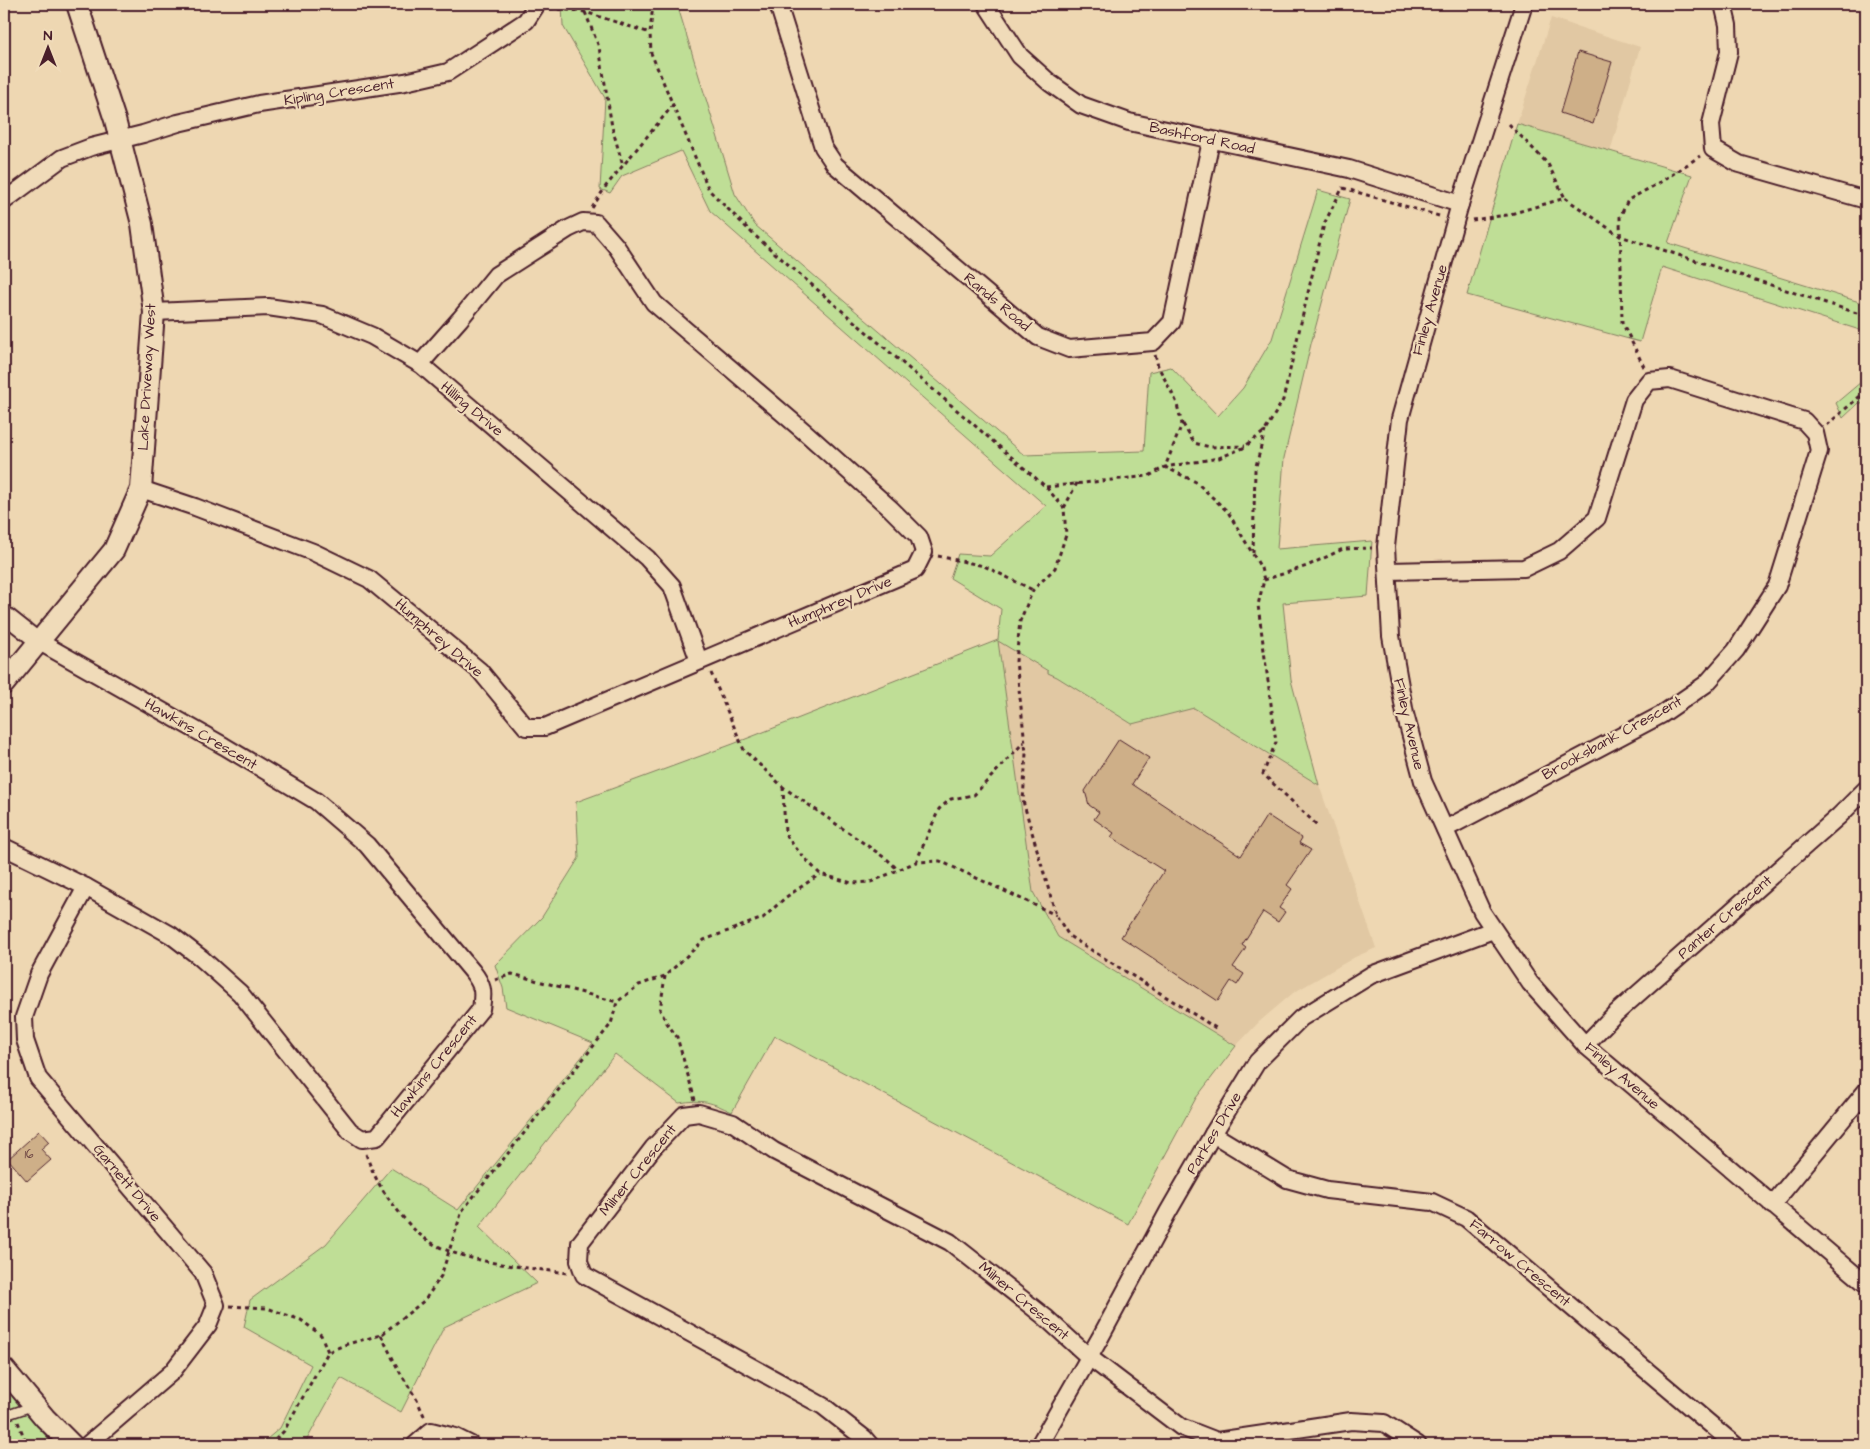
<svg xmlns="http://www.w3.org/2000/svg" width="1870" height="1449" viewBox="0 0 1870 1449" font-family="'Architects Daughter',sans-serif">
<style>
.built{fill:#e1c8a3}
.green{fill:#bfde96;stroke:#847e60}
.building{fill:#ceaf88;stroke:#4a1f2b}
.lines{fill:none;stroke-linecap:round;stroke-linejoin:round}
.service-casing{stroke:#4a1f2b;stroke-width:11}
.minor-casing{stroke:#4a1f2b;stroke-width:20}
.tertiary-casing{stroke:#4a1f2b;stroke-width:24}
.path{stroke:#4a1f2b;stroke-width:3;stroke-dasharray:4 4;stroke-linecap:butt}
.service{stroke:#f0dbb9;stroke-width:8}
.minor{stroke:#f0dbb9;stroke-width:16}
.tertiary{stroke:#f0dbb9;stroke-width:20}
.labels{text-anchor:middle;dominant-baseline:central;stroke-width:4.5;stroke-linejoin:round;paint-order:stroke}
.number-label{font-size:12px;fill:#6b4342}
.street-label{font-size:15px;fill:#4a1f2b;stroke:#f0dbb9}
</style>
<rect width="100%" height="100%" fill="#eed7b2"/>
<filter id="ink" filterUnits="userSpaceOnUse"><feTurbulence type="fractalNoise" baseFrequency=".02" numOctaves="2"/><feDisplacementMap in="SourceGraphic" scale="10" xChannelSelector="R" yChannelSelector="G"/><feConvolveMatrix kernelMatrix="1 2 1 2 8 2 1 2 1" color-interpolation-filters="sRGB"/></filter>
<g filter="url(#ink)">
<!-- built -->
<g class="built">
<polygon points="1551,18 1640,47 1610,152 1517,124"/>
<polygon points="998,640 1132,724 1194,708 1319,785 1376,948 1355,957 1293,993 1259,1022 1236,1046 1058,937 1033,892"/>
</g>
<!-- green -->
<g class="green">
<path d="M562,4C576,4 588,7 601,4H677L735,194L755,225L1024,455L1144,451L1149,372L1171,367L1218,416L1243,388L1272,339L1318,190L1350,199L1311,344L1284,458L1277,549L1372,541L1368,596L1283,603L1291,680L1319,785L1194,708L1132,724L1057,677L1048,673V671L998,641L1033,892L1058,937L1236,1046L1196,1098L1128,1224L775,1036L732,1112C711,1102 703,1099 679,1103L615,1054L479,1227L537,1283L444,1327L401,1412L341,1378L304,1445H260L280,1428L311,1365L244,1327L250,1300L326,1244L391,1168L458,1210L593,1043L506,1007L503,988L495,965L542,917L579,858L576,802L733,744L998,640L1001,609L950,578L958,554L990,556L1046,506L710,211L681,151L622,176L610,193L600,189L605,98L563,26Z"/>
<polygon points="1517,124 1692,175 1668,243 1866,304 1866,332 1662,267 1640,342 1467,295"/>
<polygon points="1866,363 1866,405 1859,403 1843,418 1836,403 1861,382"/>
<polygon points="4,1387 54,1445 4,1445"/>
</g>
<!-- building -->
<g class="building">
<polygon points="1578,52 1612,62 1593,124 1560,113"/>
<polygon points="1119,739 1149,758 1132,784 1241,856 1267,815 1302,838 1299,843 1311,850 1287,885 1292,889 1279,908 1285,912 1278,922 1263,912 1242,945 1246,948 1233,967 1244,974 1237,985 1231,981 1218,1001 1121,937 1164,871 1111,837 1114,833 1094,819 1099,812 1089,805 1085,791"/>
<polygon points="39,1131 49,1142 41,1149 51,1160 27,1181 8,1159"/>
</g>
<g class="lines">
<!-- service casing -->
<g class="service-casing">
<polyline id="service" points="4,1416 33,1406"/>
</g>
<!-- minor casing -->
<g class="minor-casing">
<g id="minor">
<polyline points="778,4 823,147 835,165 1038,337 1069,349 1153,342 1172,322 1211,141"/>
<polyline points="986,4 1020,56 1050,83 1081,105 1129,122 1349,169 1460,204"/>
<polyline points="1524,4 1460,204 1400,419 1386,547 1391,636 1405,714 1423,781 1482,912 1530,983 1585,1045 1866,1284"/>
<polyline points="1723,4 1728,25 1729,52 1711,124 1713,149 1739,164 1866,200"/>
<polyline points="4,201 62,158 91,147 143,134 178,123 259,104 405,82 448,72 526,21 537,4"/>
<polyline points="154,312 268,307 322,315 372,336 420,364 647,558 672,586 699,661"/>
<polyline points="141,489 195,507 313,552 369,579 480,671 526,727 545,727 915,570 924,552 919,537 891,509 806,433 654,303 616,246 596,223 583,222 568,229 496,275 460,319 420,364"/>
<polyline points="1388,571 1524,568 1559,551 1597,518 1634,400 1649,381 1670,379 1804,421 1815,433 1819,451 1777,586 1736,650 1706,684 1661,715 1445,829"/>
<path d="M4,614L38,641L224,746L316,801L367,845L472,971C483,985 484,991 481,1009L377,1137L362,1139L350,1131L240,993L201,958L171,935L86,887L4,847"/>
<polyline points="86,887 39,974 24,1017 25,1040 38,1078 203,1273 216,1305 208,1325 172,1372 87,1445"/>
<polyline points="1585,1045 1614,1015 1839,816 1866,789"/>
<polyline points="1213,1134 1287,1179 1327,1190 1432,1202 1466,1218 1735,1445"/>
<polyline points="1772,1205 1866,1091"/>
<polyline points="415,1445 431,1431 455,1437 471,1445"/>
<polyline points="870,1445 864,1438 823,1406 584,1275 579,1261 580,1243 653,1148 684,1115 699,1113 733,1123 774,1151 950,1242 1045,1317 1089,1357 1181,1427 1217,1441 1351,1421 1384,1423 1418,1445"/>
<polyline points="1039,1445 1100,1338 1168,1212 1213,1134 1257,1062 1301,1018 1371,975 1493,930"/>
</g>
</g>
<!-- tertiary casing -->
<g class="tertiary-casing">
<g id="tertiary">
<polyline points="4,684 114,550 141,489 154,312 142,224 115,120 77,4"/>
<polyline points="4,1369 45,1418 72,1445"/>
</g>
</g>
<!-- path -->
<g class="path">
<polyline points="653,4 650,33 651,53 709,190 753,234 1046,487 1064,508"/>
<polyline points="550,8 585,12 650,33"/>
<polyline points="585,12 599,47 612,127 623,166"/>
<polyline points="1509,124 1548,164 1565,198"/>
<polyline points="1343,188 1439,216"/>
<polyline points="592,208 606,186 674,104"/>
<polyline points="1472,220 1507,215 1565,198 1620,236 1866,316"/>
<polyline points="1155,355 1158,366 1176,401 1182,424 1165,467 1196,482 1228,512 1261,568 1264,580 1258,605 1276,742 1263,774 1317,825"/>
<polyline points="1644,367 1622,322 1620,217 1628,200 1659,183 1700,156"/>
<polyline points="1183,424 1194,443 1210,447 1245,446"/>
<polyline points="1827,425 1866,391"/>
<polyline points="1077,483 1064,508 1066,535 1055,568 1033,590 1020,621 1016,661 1026,753 1023,801 1056,915 1069,936 1219,1030"/>
<polyline points="1046,487 1149,476 1165,467 1219,458 1243,448 1265,431 1283,400 1324,224 1343,187"/>
<polyline points="1253,553 1255,470 1265,431"/>
<polyline points="938,556 984,566 1033,590"/>
<polyline points="1264,580 1307,566 1343,549 1372,548"/>
<polyline points="711,673 744,750 783,787 888,860 898,870"/>
<polyline points="783,787 785,834 799,852 820,874 852,883 871,882 916,862 940,861 1056,915"/>
<polyline points="916,862 939,809 951,799 974,795 1024,742"/>
<polyline points="665,976 660,1010 667,1023 677,1037 695,1100"/>
<polyline points="495,980 512,974 617,1002"/>
<path d="M366,1154C373,1175 382,1191 395,1207C404,1219 414,1231 427,1240C461,1263 526,1267 567,1273"/>
<polyline points="230,1306 267,1308 301,1320 321,1335 328,1352"/>
<polyline points="381,1335 398,1369 417,1400 425,1418"/>
<polyline points="18,1422 27,1445"/>
<polyline points="270,1445 284,1431 328,1352 347,1344 381,1335 425,1300 441,1276 462,1211 611,1024 617,1002 639,985 665,976 704,940 763,918 786,897 820,874"/>
</g>
<!-- service -->
<use href="#service" class="service"/>
<!-- minor -->
<use href="#minor" class="minor"/>
<!-- tertiary -->
<use href="#tertiary" class="tertiary"/>
</g>
</g>
<g class="labels">
<!-- number labels -->
<g class="number-label">
<text x="29" y="1154">16</text>
</g>
<!-- street labels -->
<g class="street-label">
<text transform="translate(339 92) rotate(-9)">Kipling Crescent</text>
<text transform="translate(1202 138) rotate(12)">Bashford Road</text>
<text transform="translate(997 302) rotate(40)">Rands Road</text>
<text transform="translate(1430 310) rotate(-74)">Finley Avenue</text>
<text transform="translate(147 377) rotate(-87)">Lake Driveway West</text>
<text transform="translate(472 409) rotate(40)">Hilling Drive</text>
<text transform="translate(840 602) rotate(-23)">Humphrey Drive</text>
<text transform="translate(439 638) rotate(41)">Humphrey Drive</text>
<text transform="translate(1409 724) rotate(77)">Finley Avenue</text>
<text transform="translate(201 734) rotate(30)">Hawkins Crescent</text>
<text transform="translate(1612 738) rotate(-29)">Brooksbank Crescent</text>
<text transform="translate(1725 917) rotate(-41)">Panter Crescent</text>
<text transform="translate(434 1066) rotate(-51)">Hawkins Crescent</text>
<text transform="translate(1622 1076) rotate(41)">Finley Avenue</text>
<text transform="translate(1214 1133) rotate(-59)">Parkes Drive</text>
<text transform="translate(638 1170) rotate(-51)">Milner Crescent</text>
<text transform="translate(127 1183) rotate(50)">Garnett Drive</text>
<text transform="translate(1520 1263) rotate(40)">Farrow Crescent</text>
<text transform="translate(1024 1301) rotate(40)">Milner Crescent</text>
</g>
</g>
<!-- margin -->
<rect width="1870" height="1449" fill="none" stroke="#f0dbb9" stroke-width="20"/>
<rect x="10" y="10" width="1850" height="1429" fill="none" stroke="#4a1f2b" stroke-width="2" filter="url(#ink)"/>
<!-- north arrow -->
<g transform="translate(48 48)" stroke="#f0dbb9" stroke-width="4" paint-order="stroke">
<path d="M0-4L9 19L0 12L-9 19Z" fill="#4a1f2b"/>
<text y="-8" font-size="14" font-weight="bold" text-anchor="middle" fill="#4a1f2b">N</text>
</g>
</svg>
